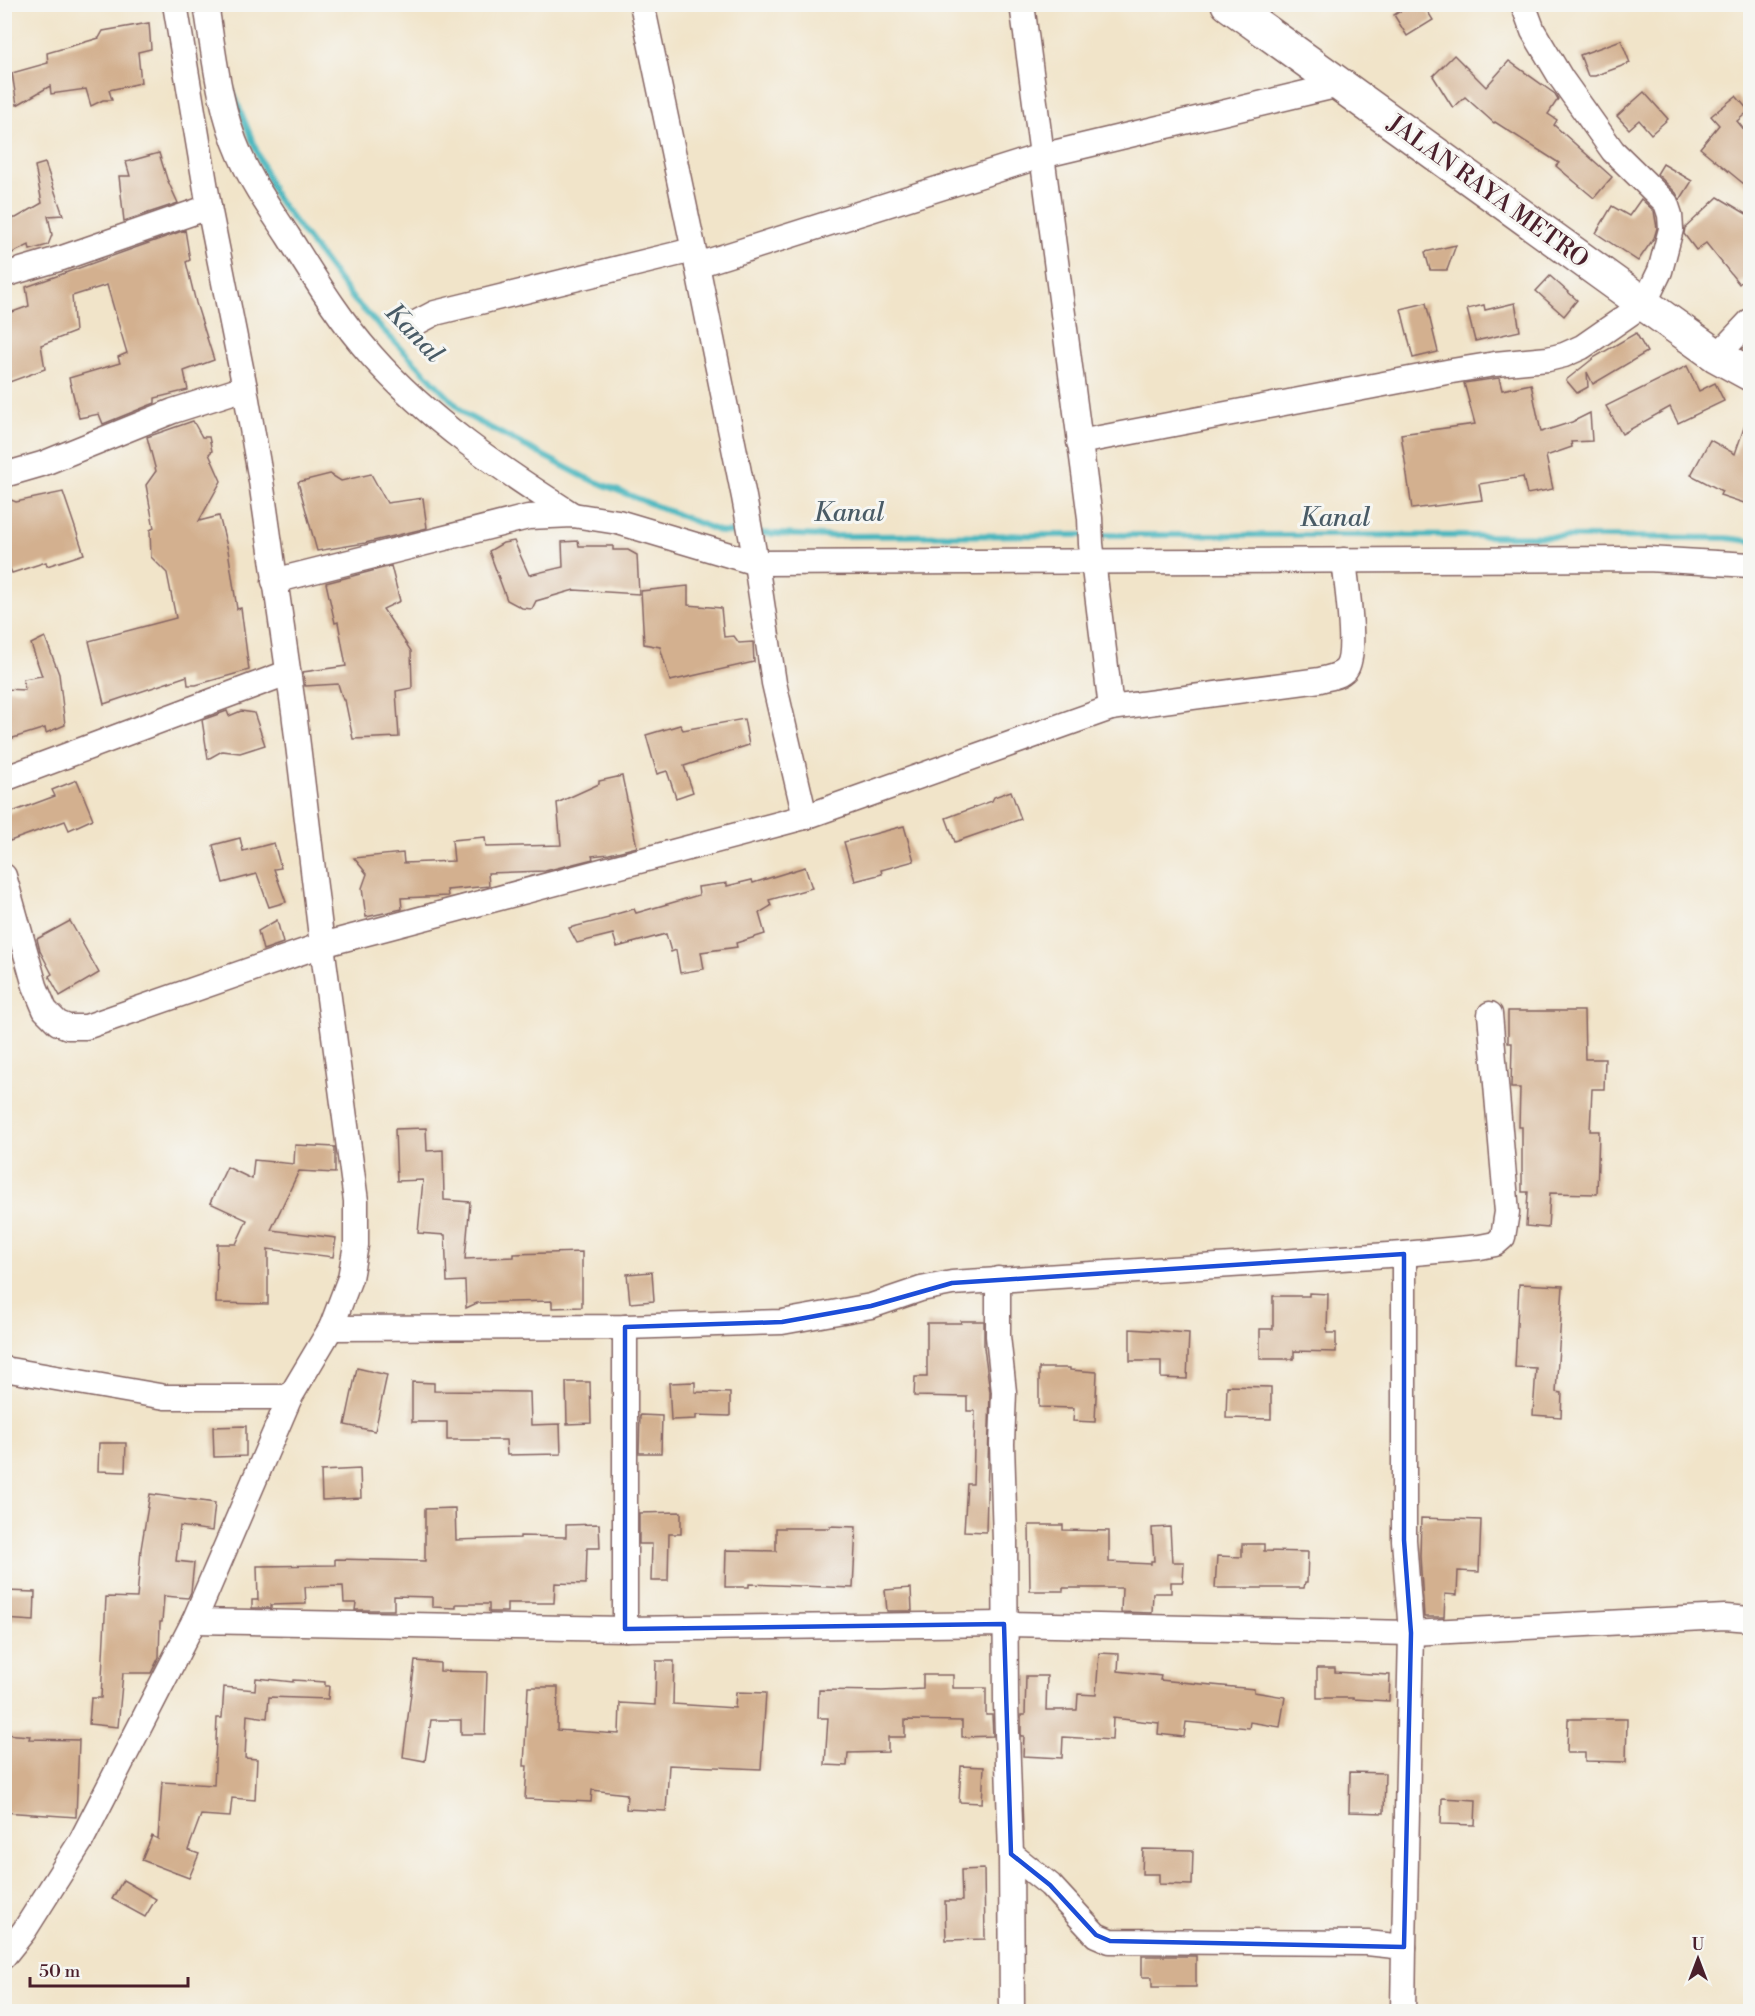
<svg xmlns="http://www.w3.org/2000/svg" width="1755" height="2016" viewBox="0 0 1755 2016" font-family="'Libre Bodoni',serif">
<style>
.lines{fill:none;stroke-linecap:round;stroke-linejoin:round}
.stream{stroke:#47b6be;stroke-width:6}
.building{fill:#d3b08f}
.minor-casing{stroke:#846462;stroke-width:27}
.trunk-casing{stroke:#846462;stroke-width:36}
.minor{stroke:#fff;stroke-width:24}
.trunk{stroke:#fff;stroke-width:33}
.marked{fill:none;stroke:#1d4ed8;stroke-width:4.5;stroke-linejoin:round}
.labels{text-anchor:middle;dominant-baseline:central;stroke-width:6;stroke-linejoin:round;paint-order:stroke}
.street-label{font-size:24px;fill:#4a1f2b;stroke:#f6f6f2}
.water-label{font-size:26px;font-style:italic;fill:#495b66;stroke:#f6f6f2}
</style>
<rect width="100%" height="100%" fill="#f6f6f2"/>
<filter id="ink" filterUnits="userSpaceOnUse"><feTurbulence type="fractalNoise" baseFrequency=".0167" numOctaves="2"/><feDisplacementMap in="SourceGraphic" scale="12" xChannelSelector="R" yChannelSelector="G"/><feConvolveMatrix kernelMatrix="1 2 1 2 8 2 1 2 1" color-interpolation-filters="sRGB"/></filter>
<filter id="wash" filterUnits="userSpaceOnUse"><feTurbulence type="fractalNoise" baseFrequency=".008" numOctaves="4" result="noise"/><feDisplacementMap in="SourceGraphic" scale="24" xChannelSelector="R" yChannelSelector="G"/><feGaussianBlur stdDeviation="1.35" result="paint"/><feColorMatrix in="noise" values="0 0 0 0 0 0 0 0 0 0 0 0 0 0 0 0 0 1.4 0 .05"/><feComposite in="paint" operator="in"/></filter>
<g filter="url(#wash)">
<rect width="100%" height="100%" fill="#f1e4c9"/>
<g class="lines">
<!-- stream -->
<g class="stream">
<polyline points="231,88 275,196 354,300 466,415 584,477 721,532 745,533"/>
<polyline points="755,533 823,536 1087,535"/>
<polyline points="1097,535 1346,535 1726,538 1750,541"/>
</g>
</g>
<g id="blocks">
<!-- building -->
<g class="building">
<polygon points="1411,4 1423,4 1433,20 1407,36 1394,15"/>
<polygon points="149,23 151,49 138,52 141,83 109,90 112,100 103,100 91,106 86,89 51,94 50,86 17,105 12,73 48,63 47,53 99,38 103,31"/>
<polygon points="1621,40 1630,63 1595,76 1588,76 1580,55"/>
<polygon points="1454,55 1486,87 1509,61 1555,94 1558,99 1548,114 1557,120 1554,125 1612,177 1594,198 1556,166 1559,163 1495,122 1494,123 1465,97 1453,108 1433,76"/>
<polygon points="1644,92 1668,119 1651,134 1639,120 1629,129 1617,116"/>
<polygon points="1736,96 1749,111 1737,121 1750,137 1750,189 1700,148 1719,125 1711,116"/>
<polygon points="159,153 167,179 178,203 124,221 119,176 130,176 126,162"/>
<polygon points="45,163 63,215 48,216 52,235 48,245 30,250 29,245 4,257 4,218 16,218 42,203 35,166"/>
<polygon points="1663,164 1692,181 1680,200 1676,193 1657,174"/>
<polygon points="1718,197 1750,216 1750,274 1739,284 1706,243 1696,250 1684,234 1685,228"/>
<polygon points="1641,199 1654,211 1657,228 1654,238 1638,261 1596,233 1612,206 1629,216"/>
<polygon points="185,230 190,260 186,262 196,303 214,360 184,371 188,390 155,398 155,403 103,424 99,414 79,418 69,378 120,363 118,357 127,353 107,285 72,296 75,332 41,345 45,369 4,384 4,315 29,306 26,287"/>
<polygon points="1456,245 1447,270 1430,270 1425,252"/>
<polygon points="1550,276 1577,300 1564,316 1536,291"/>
<polygon points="1426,303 1438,352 1413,358 1401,309"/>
<polygon points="1515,303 1520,331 1475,341 1467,309 1484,305 1485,310"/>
<polygon points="1636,333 1647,352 1593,384 1587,372 1588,387 1577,393 1566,380 1595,357"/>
<polygon points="1687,366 1699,391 1715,383 1724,401 1678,423 1670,407 1622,434 1606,406"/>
<polygon points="1499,378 1502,390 1531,384 1541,432 1572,422 1590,413 1592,441 1571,442 1572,447 1546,456 1553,489 1527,494 1523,477 1479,484 1482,500 1412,509 1401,434 1475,424 1464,383"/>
<polygon points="1748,416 1750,416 1750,505 1720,495 1722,491 1691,475 1710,440 1735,454"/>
<polygon points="193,421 202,437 209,437 212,451 209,454 221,481 199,521 219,516 228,550 237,609 241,608 249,670 196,685 188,685 187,676 104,704 89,641 176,618 167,573 151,557 150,530 154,528 146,485 156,471 147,437"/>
<polygon points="330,474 341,481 371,474 387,503 423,498 427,528 365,543 317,551 298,482"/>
<polygon points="63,492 84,554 47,566 46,562 12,573 4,555 4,497 16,502"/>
<polygon points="514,541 529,575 563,567 562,542 578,541 579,546 613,546 613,550 628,550 637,555 639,594 574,590 536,601 532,609 522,608 507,600 489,551 503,543"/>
<polygon points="391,566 400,601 383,609 411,651 412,688 396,691 399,737 353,739 345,700 343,700 338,684 305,686 303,672 346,666 338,622 335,623 326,583"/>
<polygon points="688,586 688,605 721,608 724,637 734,636 739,643 753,642 754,662 670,681 660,647 644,644 641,591"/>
<polygon points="45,637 59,674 65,725 46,733 45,728 10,739 10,734 4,735 4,689 25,690 23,679 42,676 31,644"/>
<polygon points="227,711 229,716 241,711 254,713 265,745 240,753 222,751 208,759 202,720"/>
<polygon points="744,719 749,745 684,766 693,792 676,798 667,771 657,774 646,735 680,725 683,730"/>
<polygon points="622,776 637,847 609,854 592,856 593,859 545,871 488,873 489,886 447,890 448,896 401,898 402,909 366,917 362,888 367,874 354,858 403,853 404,863 454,861 452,840 485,837 486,847 561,845 557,803 599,784 599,781"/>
<polygon points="77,780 93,819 69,830 65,821 10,841 4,827 4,815 55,796 52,790"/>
<polygon points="1011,791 1021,819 955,842 946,818 992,801 994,797"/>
<polygon points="904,826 914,861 881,870 882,874 855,881 844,842"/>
<polygon points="240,838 243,851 274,843 281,868 274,869 286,902 269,907 257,874 223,883 213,845"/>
<polygon points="805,867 812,888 769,900 771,906 759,913 765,934 736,943 737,947 701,952 704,969 680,973 676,950 671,952 666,934 617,947 613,934 577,943 569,928 609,918 609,916 634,909 636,913 699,895 698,887 727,883 727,886 752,880 753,883"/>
<polygon points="277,920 283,943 263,950 258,931"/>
<polygon points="70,921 99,973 60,996 49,976 52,974 40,951 37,939"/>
<polygon points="1508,1011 1584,1011 1585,1059 1605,1059 1604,1089 1592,1089 1590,1131 1599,1131 1597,1194 1550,1193 1548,1228 1526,1226 1528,1192 1522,1192 1522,1127 1519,1127 1520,1088 1511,1088 1512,1043 1508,1043"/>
<polygon points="426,1128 427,1151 443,1150 444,1200 470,1202 465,1259 514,1257 514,1254 582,1252 582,1307 552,1308 552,1301 477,1303 466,1308 465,1281 447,1282 445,1235 418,1233 423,1180 397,1181 395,1129"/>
<polygon points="295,1145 335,1147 335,1173 299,1171 271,1230 336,1238 333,1257 268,1249 268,1304 216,1303 217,1244 236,1244 247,1220 210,1203 227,1167 252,1179 254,1160 294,1164"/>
<polygon points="652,1272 654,1301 630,1303 627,1274"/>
<polygon points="1519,1284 1563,1286 1556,1392 1562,1393 1561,1417 1533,1415 1536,1368 1515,1367"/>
<polygon points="1309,1293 1328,1294 1327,1333 1336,1333 1336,1352 1294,1351 1294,1359 1260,1359 1260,1329 1273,1329 1273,1296 1309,1296"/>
<polygon points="961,1321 984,1321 984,1348 990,1392 986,1532 964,1531 967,1484 973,1484 975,1411 967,1411 967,1397 914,1396 915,1377 927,1377 927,1323 961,1323"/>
<polygon points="1130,1329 1189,1333 1187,1379 1161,1378 1161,1361 1130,1361"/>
<polygon points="357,1368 387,1375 375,1431 345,1425"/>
<polygon points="1039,1368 1070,1368 1070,1370 1097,1372 1095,1422 1073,1421 1074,1408 1039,1407"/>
<polygon points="412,1382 434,1383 434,1391 530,1392 531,1425 560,1424 561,1454 507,1455 506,1440 447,1440 447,1422 412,1422"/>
<polygon points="566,1382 590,1382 591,1423 567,1424"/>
<polygon points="695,1382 695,1392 730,1393 730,1416 696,1415 696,1419 671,1420 669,1383"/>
<polygon points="1227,1386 1271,1387 1271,1419 1226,1418"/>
<polygon points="640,1415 662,1416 661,1453 639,1453"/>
<polygon points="246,1426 246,1456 214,1457 213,1427"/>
<polygon points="99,1443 126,1443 125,1472 98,1471"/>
<polygon points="360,1469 361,1498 322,1500 321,1471"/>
<polygon points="150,1494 215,1503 212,1531 180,1526 176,1561 194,1563 191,1592 188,1598 164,1596 162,1622 160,1622 159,1657 151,1673 123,1673 118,1727 89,1724 91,1698 101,1698 106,1597 137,1598 141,1549"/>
<polygon points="455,1508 456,1540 520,1538 520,1536 566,1537 566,1525 599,1524 600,1548 587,1548 586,1584 555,1583 554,1603 507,1603 507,1612 489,1612 489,1604 456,1604 456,1608 432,1607 432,1597 394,1596 394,1610 355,1610 356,1603 344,1603 343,1586 305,1587 306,1604 271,1605 271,1608 252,1608 252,1600 258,1600 257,1566 335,1565 335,1559 425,1561 425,1509"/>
<polygon points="681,1512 681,1534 669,1534 668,1581 651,1581 652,1544 639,1544 639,1513"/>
<polygon points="1421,1518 1481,1520 1479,1572 1458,1571 1457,1595 1445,1594 1444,1617 1424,1617 1420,1556"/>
<polygon points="1029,1525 1063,1525 1063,1530 1109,1531 1109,1562 1151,1564 1151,1561 1154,1561 1152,1528 1170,1527 1172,1562 1184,1562 1183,1582 1171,1582 1171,1593 1153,1593 1152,1613 1121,1612 1122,1588 1063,1588 1063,1591 1030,1591"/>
<polygon points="830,1526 856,1527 853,1588 749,1584 749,1587 725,1587 726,1550 776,1551 776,1528 830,1528"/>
<polygon points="1242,1544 1264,1544 1264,1551 1308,1552 1307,1582 1305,1582 1304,1588 1215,1588 1217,1556 1242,1557"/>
<polygon points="911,1588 912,1611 887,1611 885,1590"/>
<polygon points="5,1591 35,1592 34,1621 4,1619"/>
<polygon points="1099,1653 1119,1654 1118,1671 1161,1676 1160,1680 1254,1689 1254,1692 1285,1697 1280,1727 1250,1722 1249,1728 1186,1722 1184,1737 1158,1734 1159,1723 1113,1718 1112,1740 1063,1737 1062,1758 1023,1756 1024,1736 1021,1736 1021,1715 1025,1715 1026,1676 1047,1676 1046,1710 1077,1710 1078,1694 1096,1695"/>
<polygon points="415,1661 440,1663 440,1671 487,1672 485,1734 461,1734 461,1720 431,1720 425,1761 403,1757"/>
<polygon points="656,1661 674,1661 673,1704 735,1708 736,1692 766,1693 761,1769 669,1765 666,1811 626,1809 627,1794 592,1790 591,1802 525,1799 527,1766 524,1766 528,1687 558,1687 557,1730 619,1734 620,1703 655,1705"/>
<polygon points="1317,1668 1335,1668 1335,1672 1390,1675 1389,1701 1353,1699 1353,1698 1317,1698"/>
<polygon points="923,1675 953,1675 953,1688 986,1688 986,1715 992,1715 993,1736 962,1737 962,1721 905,1720 905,1737 888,1737 888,1752 848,1753 847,1766 825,1765 828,1718 818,1718 819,1690 882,1691 923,1689"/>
<polygon points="256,1678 293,1682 293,1680 325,1682 325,1686 329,1686 328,1699 269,1697 267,1718 247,1715 245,1758 257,1759 255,1800 232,1798 230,1817 201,1815 188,1850 199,1854 189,1878 142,1860 152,1836 158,1839 162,1782 214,1785 217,1718 222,1718 224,1687 255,1690"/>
<polygon points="1568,1719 1627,1719 1626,1762 1585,1761 1585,1753 1567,1753"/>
<polygon points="4,1734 30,1736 29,1739 79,1740 76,1817 4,1812"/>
<polygon points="961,1766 984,1767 982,1803 959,1802"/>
<polygon points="1350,1772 1385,1773 1384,1813 1349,1812"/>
<polygon points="1442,1798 1476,1800 1475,1825 1441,1824"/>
<polygon points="1143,1849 1193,1850 1192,1885 1159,1884 1159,1874 1142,1874"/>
<polygon points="984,1869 985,1939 946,1940 945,1901 962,1901 961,1870"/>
<polygon points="123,1880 156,1899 145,1917 112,1899"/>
<polygon points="1142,1956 1196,1956 1196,1987 1152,1987 1152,1977 1142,1977"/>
</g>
</g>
</g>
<g filter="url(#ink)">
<use href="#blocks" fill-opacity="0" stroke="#846462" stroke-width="1.5"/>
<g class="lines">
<!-- minor casing -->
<g class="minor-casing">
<g id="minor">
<path d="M206,4C214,54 219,108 240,155C252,183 271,210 288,236C314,277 339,319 371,355C428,420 501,469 573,515"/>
<polyline points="642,4 697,265 744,497 756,563 774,683 805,817"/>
<polyline points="1022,4 1090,518 1091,544 1111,708"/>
<polyline points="697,265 1041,156 1339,85"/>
<polyline points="4,275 62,258 209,207"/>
<polyline points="410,326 435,313 693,250"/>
<polyline points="1717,356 1750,321"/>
<polyline points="1079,442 1452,371 1495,364 1548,359 1564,355 1582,347 1644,304 1660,271 1671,229 1670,215 1666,203 1613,151 1561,78 1533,31 1523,4"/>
<polyline points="4,475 42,464 173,411 245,388"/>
<polyline points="274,581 528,517 573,515 618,522 756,563 1648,559 1750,565"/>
<polyline points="4,779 287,673"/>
<path d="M4,876L35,986L45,1010L58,1023L68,1027H86L322,945L805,817L1111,708L1320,680C1330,677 1339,677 1346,669C1358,653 1346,582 1344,560"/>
<polyline points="998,1279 998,1336 1004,1392 1002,1444 1005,1541 1006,1703 1011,1854 1012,2012"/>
<polyline points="625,1327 625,1629"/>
<polyline points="331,1328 625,1327 782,1322 871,1306 921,1289 952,1283 1404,1254 1480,1247 1495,1244 1503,1237 1507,1212 1490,1014"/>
<polyline points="4,1369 165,1397 290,1397"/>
<polyline points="194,1621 625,1629 1004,1624 1411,1633 1725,1617 1750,1619"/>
<polyline points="1011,1854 1050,1885 1096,1935 1110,1941 1367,1943 1404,1947 1403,2012"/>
<polyline points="1404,1947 1411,1633 1404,1540 1404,1254"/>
<polyline points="4,1956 24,1931 81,1841 194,1621 290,1397 331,1328 350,1278 356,1245 356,1201 322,945 294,712 261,481 245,388 209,207 175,4"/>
</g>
</g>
<!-- trunk casing -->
<g class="trunk-casing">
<polyline id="trunk" points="1228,4 1644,304 1717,356 1750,374"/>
</g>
<!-- minor -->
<use href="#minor" class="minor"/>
<!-- trunk -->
<use href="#trunk" class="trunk"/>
</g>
</g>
<!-- marked area -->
<path class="marked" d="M1404,1254V1540L1411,1633L1404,1947L1110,1941L1096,1935L1050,1885L1011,1854L1004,1624L625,1629V1327L782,1322L871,1306L952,1283Z"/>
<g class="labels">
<!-- street labels -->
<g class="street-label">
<text transform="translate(1488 192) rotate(36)">JALAN RAYA METRO</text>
</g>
<!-- water labels -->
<g class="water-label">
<text transform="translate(414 333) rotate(46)">Kanal</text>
<text x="849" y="513">Kanal</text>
<text x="1335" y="518">Kanal</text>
</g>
</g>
<!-- margin -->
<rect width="1755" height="2016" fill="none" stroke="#f6f6f2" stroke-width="24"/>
<!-- north arrow -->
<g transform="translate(1698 1959)" stroke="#f6f6f2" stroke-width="4.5" paint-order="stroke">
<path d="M0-4.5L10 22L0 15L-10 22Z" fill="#4a1f2b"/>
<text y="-9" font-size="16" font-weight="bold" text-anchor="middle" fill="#4a1f2b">U</text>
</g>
<!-- scale -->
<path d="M30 1977v9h158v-9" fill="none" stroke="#4a1f2b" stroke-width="3"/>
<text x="39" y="1977" font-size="18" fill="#4a1f2b" stroke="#f6f6f2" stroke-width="4.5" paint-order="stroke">50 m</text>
</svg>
